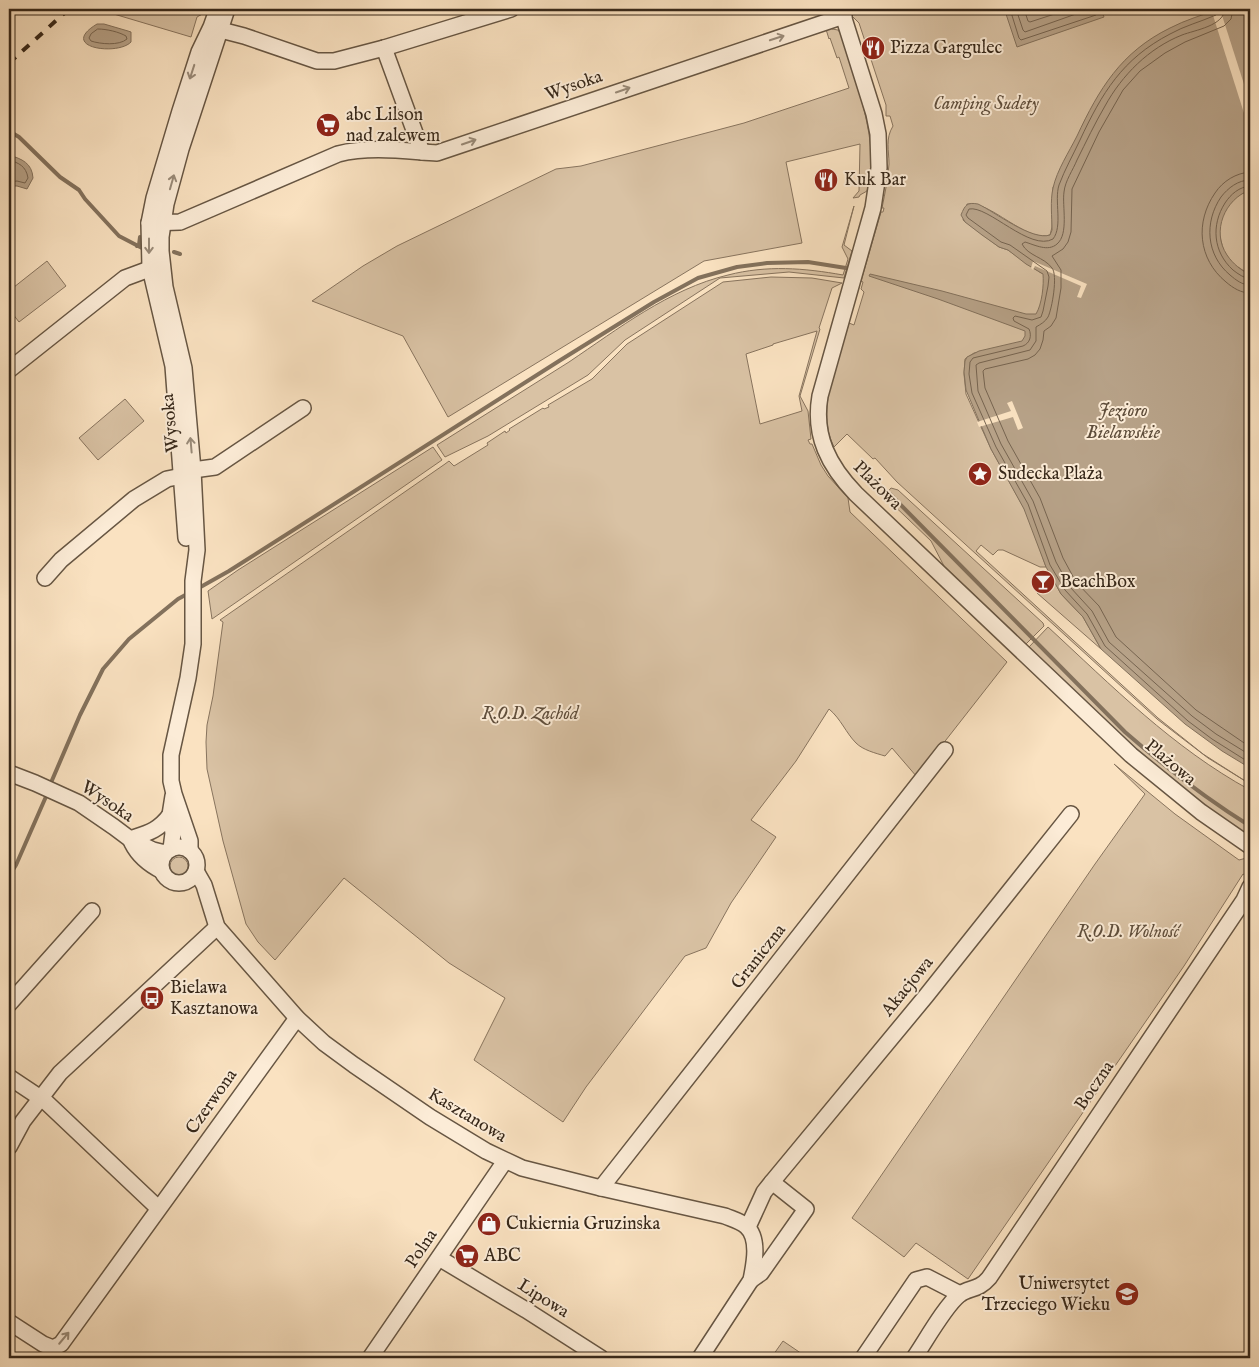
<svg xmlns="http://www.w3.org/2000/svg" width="1259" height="1367" viewBox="0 0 1259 1367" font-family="'IM FELL English',serif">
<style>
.green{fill:#d9c2a4;stroke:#88745e;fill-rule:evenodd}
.water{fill:#b7a288;stroke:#83715c}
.pier{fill:#fae2c1}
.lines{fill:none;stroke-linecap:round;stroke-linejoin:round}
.shore{stroke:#766450;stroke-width:1}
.stream{stroke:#83715c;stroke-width:4}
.minor-casing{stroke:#675643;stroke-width:18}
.minor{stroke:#fcecd7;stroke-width:15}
.rail{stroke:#362719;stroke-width:4;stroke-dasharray:9 9;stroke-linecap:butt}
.oneway{stroke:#998a78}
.labels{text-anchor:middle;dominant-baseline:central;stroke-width:4;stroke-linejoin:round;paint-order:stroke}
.poi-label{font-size:18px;fill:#362719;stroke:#fcecd7;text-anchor:start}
.street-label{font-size:18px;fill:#362719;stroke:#fcecd7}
.park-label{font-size:18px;font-style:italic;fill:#5f4e3c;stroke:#fcecd7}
.water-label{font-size:19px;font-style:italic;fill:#5d4c3a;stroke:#fcecd7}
</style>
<rect width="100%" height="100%" fill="#fae2c1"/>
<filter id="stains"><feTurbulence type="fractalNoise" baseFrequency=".004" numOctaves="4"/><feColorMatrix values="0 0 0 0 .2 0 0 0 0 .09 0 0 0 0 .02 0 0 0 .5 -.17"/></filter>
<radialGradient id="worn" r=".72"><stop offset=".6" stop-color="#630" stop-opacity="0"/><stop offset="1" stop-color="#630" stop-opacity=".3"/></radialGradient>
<!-- green -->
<g class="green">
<polygon points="97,9 209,9 206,12 197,17 191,37"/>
<path d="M850,9H1220L1053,187L1052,227L1050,235C1026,243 990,200 967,204L963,220L999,247L1008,250L1041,273L1081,286L1027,331L1024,344L974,353L965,359L964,374L966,394L991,449L1025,510L1027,511L1046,567H1040L1003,550H998L993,555L981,545L976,551L1158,718L1203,754L1250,784L1208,758L1157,719L897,482L875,458L873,459L847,434L834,447C815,410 838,361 849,323L854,325L864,292L861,289L863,282L861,281L881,212H883L884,208H882C885,193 888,179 889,164C889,150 885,139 893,126L890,116H886V105L859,23L852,16Z"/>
<path d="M831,25L832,29L838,30L841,34C854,77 882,146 867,191L860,195L859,197L853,198L859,191L860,144L786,162L802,243L704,261L448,417L403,336L312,301L363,266L397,246L556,169L581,166L744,123L849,88L839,57L837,58L830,38L829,39L825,26Z"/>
<path d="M1250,190V275L1238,267L1228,269L1215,217C1218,206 1240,194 1250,190Z"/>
<path d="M854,206L844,245L852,251L844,278L789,272L720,278L625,340L588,375L488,436L445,457L437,445C481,417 525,390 569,362C618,329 669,289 728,275C767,265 804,268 843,275L848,259L842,247Z"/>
<polygon points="47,261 66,286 19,322 9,309 9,291"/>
<path d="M771,277L812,278L842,283L832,288L819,328L820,329L800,396L808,411L811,439L808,440L810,444H812L821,465L828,476L848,498L850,512L1007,662L917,777L892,748L885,756C875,753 863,750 856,743C846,733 841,719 829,709L796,761L751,820L776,837L731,903L706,948L685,956L586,1087L563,1122L474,1060L505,998L449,963L344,878L275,960L258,942L246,924L223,841L207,769L206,742L207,725L213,696L223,622L220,620L445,464L449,461L454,466L488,445L487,443L505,431L506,433L510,430L509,429L543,408L544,409L549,407L548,405L592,379L627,344L723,282ZM817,331L799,396L802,411L760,424L746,354L773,345V344Z"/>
<polygon points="125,399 144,421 98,460 79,438"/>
<polygon points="433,447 442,460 212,619 208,591 238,570"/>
<polygon points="891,488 898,490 1043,623 1044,626 1026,644 944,566 931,541 884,496"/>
<polygon points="1052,577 1061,594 1083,617 1101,649 1037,593"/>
<path d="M1048,627C1112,686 1173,748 1250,790V836C1167,785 1099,713 1029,647Z"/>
<polygon points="1114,764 1175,814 1239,860 1250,857 1249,877 1243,874 1184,966 968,1279 916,1243 904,1257 852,1218 1095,864 1145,794"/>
<circle cx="179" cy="866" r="9"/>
<polygon points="783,1341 808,1358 771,1358"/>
</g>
<!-- water -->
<g class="water">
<polygon points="1011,9 1101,9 1104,17 1017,47 1005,11"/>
<path d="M1219,9H1250V190C1225,199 1211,231 1227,255C1233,264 1241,270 1250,275V768L1222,751L1185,724L1101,649L1083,617L1061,594L1046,567L1024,509L991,449L966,390L964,372L965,361L967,357L979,351L1022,341L1025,336V331L938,299L869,276L870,274L942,291L1026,314H1036C1042,304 1044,285 1043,274L1026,264L1008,250L999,247L982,235L965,222L961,215C965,205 967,202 978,204C995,212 1032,241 1050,235L1052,230C1052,217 1050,201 1053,188C1057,170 1069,152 1077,136C1099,89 1121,52 1170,28C1185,20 1203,15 1219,9Z"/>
<path d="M97,24H104L128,31L131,32V42C118,56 57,48 97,24Z"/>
<path d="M9,155C22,159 32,163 33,178L27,189L17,186H12L10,188L11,200L9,203Z"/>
</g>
<!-- pier -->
<g class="pier">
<polygon points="1211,9 1220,9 1250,103 1250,132"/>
<polygon points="1033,261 1087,284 1081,298 1077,297 1081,286 1035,266 1033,270 1031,268"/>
<polygon points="1012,401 1023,428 1018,430 1013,417 979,427 977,422 1011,411 1007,403"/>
</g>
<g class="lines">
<!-- shore -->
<g class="shore">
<polyline points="1010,9 1019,38 1021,40 1096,15 1097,9"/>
<polyline points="1016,9 1023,30 1025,32 1090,9"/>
<polyline points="1024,9 1028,21 1030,22 1070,9"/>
<path d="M1219,9L1216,15C1200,22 1184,26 1170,34C1122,59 1102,93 1080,140C1073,155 1065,169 1059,185C1054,201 1063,226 1053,239C1030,252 988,205 969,209L966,215L968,218L1001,242L1010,245L1047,271L1049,277L1048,286L1043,311L1041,317L1032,320L1015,316L1013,318L1014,321L1029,329C1032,336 1030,343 1023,346L973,358L970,362L969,374L972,393L996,447L1028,504L1050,565L1065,590L1087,614L1105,646L1188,721L1212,739L1250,763"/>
<path d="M1225,9C1224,26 1195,30 1182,35C1149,48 1122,75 1105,106C1095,123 1086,142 1077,160C1073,170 1065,181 1064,192C1062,206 1069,234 1057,244C1048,252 1035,245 1025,242L1022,244C1028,256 1044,257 1052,268C1058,275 1052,309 1048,317C1045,322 1041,324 1036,327V341L1030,350L979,363L976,365L978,391L1001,444L1033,501L1056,562L1070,587L1092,611L1109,642L1192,716L1216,734L1250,755"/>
<polyline points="1233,9 1231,19 1224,26 1185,42 1165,53 1140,71 1123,90 1099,132 1072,189 1071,232 1068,242 1063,249 1052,256 1061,270 1061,288 1056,318 1051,326 1044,331 1043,340 1040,349 1035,355 1028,359 985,369 983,371 985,388 1008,441 1040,498 1063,558 1076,582 1099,606 1116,637 1196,710 1250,747"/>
<path d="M98,29C107,29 119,32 126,36L127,39C119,46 100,44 91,41L89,38L91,34Z"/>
<path d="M9,160C19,163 26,166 28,178L25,183L17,181L9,182"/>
<path d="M1250,172C1236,173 1223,181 1215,193C1195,222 1198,259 1226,282C1233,288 1241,293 1250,293"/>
<path d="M1250,180C1238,180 1228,188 1221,197C1204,222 1206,255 1230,275C1236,280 1242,285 1250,285"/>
<path d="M1250,186C1239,187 1231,194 1225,203C1211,225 1213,252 1233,270C1238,274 1244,278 1250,279"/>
</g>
<!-- stream -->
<g class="stream">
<polyline points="9,131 19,137 60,177 79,190 85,199 119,236 142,248"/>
<polyline points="137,246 139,245 140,237"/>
<polyline points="174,252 180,254"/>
<path d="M890,494L1125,732C1165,767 1205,798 1250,826"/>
<polyline points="197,589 229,571 559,361 654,302 698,278 737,267 767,263 808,262 846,268"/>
<polyline points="50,785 80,715 103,669 129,639 178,599 189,593"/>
<polyline points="9,876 16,865 48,792"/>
</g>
<!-- minor casing -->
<g class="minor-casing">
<g id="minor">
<path d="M841,9L874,114L878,134L879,168L873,208L820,396C813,436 829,466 856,494L1131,755L1201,812L1250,846"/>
<polyline points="213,28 244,36 317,61 334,61 384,48 511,9"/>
<polyline points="384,48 422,152"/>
<path d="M149,223L180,222L338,154C370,146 405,151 437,153L844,16"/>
<polyline points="9,370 125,278 160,265"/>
<polyline points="186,538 173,366 150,268 149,223 154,198 180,111 199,52 211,27 216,13"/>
<polyline points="45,578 61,560 134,499 167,479 182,476 193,470 215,467 303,408"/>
<polyline points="9,773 35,783 79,803 114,827 130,839 153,850 165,853"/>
<path d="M130,839C148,833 158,831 170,815"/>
<path d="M132,843C138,855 150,865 162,871"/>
<circle cx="179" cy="865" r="18"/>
<polyline points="171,849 173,833 170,815 173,796"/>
<polyline points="190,851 190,841 174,794 171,781 171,755 188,678 193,644 193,581 197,550 193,470 184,368 165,287 161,251 161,237 166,204 181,149 227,9"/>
<path d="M196,871L204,885L217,927L297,1018L324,1043L354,1065L430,1117L486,1151L522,1168L601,1188L725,1216C732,1219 740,1221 746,1226C760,1238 754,1265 751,1280L700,1358"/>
<polyline points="9,1004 92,911"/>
<polyline points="9,1077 45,1101 158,1208"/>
<polyline points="9,1147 23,1121 60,1073 217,927"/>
<polyline points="601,1188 945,750"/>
<polyline points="748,1227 764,1192 772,1182 926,996 1071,814"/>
<polyline points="439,1258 526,1310 601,1358"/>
<polyline points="751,1280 761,1273 806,1209 772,1182"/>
<polyline points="9,1322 43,1344 53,1348 61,1344 297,1018"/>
<polyline points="370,1358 505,1161"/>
<polyline points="863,1358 916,1280 927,1277 960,1294"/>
<path d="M914,1358C925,1342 945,1306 959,1295C969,1287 978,1291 989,1278L1244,900L1250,887"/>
</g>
</g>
<!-- minor -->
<use href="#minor" class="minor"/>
<!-- rail -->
<polyline class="rail" points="9,63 69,9"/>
</g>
<!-- one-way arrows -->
<defs><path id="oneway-shaft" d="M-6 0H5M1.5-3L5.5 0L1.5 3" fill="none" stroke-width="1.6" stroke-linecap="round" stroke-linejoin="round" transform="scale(1.25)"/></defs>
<g class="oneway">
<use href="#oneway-shaft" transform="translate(777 38) rotate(-18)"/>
<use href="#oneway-shaft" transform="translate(192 72) rotate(108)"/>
<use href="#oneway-shaft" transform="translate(623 90) rotate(-19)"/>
<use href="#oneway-shaft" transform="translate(469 142) rotate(-19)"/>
<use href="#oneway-shaft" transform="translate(172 182) rotate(-74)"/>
<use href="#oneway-shaft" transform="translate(149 246) rotate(90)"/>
<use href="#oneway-shaft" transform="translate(191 445) rotate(-95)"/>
<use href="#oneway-shaft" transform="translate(64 1338) rotate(-50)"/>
</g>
<!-- icons -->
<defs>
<g id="restaurant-disc" transform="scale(1.25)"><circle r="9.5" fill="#8f2418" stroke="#fcecd7"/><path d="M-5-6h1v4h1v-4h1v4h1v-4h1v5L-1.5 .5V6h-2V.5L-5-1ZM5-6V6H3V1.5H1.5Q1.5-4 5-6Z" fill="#fff"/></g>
<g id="supermarket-disc" transform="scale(1.25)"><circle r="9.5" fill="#8f2418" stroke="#fcecd7"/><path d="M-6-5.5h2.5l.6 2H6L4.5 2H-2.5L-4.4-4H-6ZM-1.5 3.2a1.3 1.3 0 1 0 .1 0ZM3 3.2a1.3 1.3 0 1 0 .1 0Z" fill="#fff"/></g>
<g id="sight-disc" transform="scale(1.25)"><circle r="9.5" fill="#8f2418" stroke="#fcecd7"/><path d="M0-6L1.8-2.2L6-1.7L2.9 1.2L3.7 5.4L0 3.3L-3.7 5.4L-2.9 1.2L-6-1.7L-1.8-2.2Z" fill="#fff"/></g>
<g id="bar-disc" transform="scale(1.25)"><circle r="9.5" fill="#8f2418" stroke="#fcecd7"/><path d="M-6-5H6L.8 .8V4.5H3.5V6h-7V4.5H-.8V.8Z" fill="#fff"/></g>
<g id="bus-disc" transform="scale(1.25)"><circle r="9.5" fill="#8f2418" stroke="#fcecd7"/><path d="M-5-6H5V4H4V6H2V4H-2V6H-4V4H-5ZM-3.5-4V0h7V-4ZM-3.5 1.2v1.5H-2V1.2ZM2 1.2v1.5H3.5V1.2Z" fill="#fff"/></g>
<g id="shop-disc" transform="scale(1.25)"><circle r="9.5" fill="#8f2418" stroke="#fcecd7"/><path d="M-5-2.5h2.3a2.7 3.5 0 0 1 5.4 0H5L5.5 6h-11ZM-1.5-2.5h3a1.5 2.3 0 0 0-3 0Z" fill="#fff"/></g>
<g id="university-disc" transform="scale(1.25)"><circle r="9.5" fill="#8f2418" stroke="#fcecd7"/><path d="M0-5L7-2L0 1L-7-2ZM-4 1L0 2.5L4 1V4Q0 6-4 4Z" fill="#fff"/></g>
</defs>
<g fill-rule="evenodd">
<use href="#restaurant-disc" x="873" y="48"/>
<use href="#supermarket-disc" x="328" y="125"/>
<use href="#restaurant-disc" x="826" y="180"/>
<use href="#sight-disc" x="980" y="474"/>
<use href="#bar-disc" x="1043" y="582"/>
<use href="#bus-disc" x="152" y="998"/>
<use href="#shop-disc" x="489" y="1224"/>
<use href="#supermarket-disc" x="467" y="1256"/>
<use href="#university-disc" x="1127" y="1294"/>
</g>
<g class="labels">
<!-- poi labels -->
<g class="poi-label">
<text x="890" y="48">Pizza Gargulec</text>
<text x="346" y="115">abc Lilson<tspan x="346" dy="21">nad zalewem</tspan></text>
<text x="844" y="180">Kuk Bar</text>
<text x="998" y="474">Sudecka Plaża</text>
<text x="1060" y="582">BeachBox</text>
<text x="170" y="988">Bielawa<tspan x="170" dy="21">Kasztanowa</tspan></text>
<text x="506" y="1224">Cukiernia Gruzinska</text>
<text x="484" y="1256">ABC</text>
<text x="1110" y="1284" text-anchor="end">Uniwersytet<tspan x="1110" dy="21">Trzeciego Wieku</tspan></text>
</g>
<!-- street labels -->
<g class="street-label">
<text transform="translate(574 86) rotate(-19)">Wysoka</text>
<text transform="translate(171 423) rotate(-95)">Wysoka</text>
<text transform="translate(877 486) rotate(45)">Plażowa</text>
<text transform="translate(1170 763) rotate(40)">Plażowa</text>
<text transform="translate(107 802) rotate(34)">Wysoka</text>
<text transform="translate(759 957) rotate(-52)">Graniczna</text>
<text transform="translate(908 987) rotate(-51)">Akacjowa</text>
<text transform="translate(1095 1086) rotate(-56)">Boczna</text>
<text transform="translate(212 1102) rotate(-55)">Czerwona</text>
<text transform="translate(467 1116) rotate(31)">Kasztanowa</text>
<text transform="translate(422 1249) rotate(-56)">Polna</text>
<text transform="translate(543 1299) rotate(32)">Lipowa</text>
</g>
<!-- park labels -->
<g class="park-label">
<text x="986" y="104">Camping Sudety</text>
<text x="530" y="714">R.O.D. Zachód</text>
<text x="1128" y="932">R.O.D. Wolność</text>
</g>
<!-- water labels -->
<g class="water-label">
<text x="1123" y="411">Jezioro<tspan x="1123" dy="22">Bielawskie</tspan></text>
</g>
</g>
<!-- margin -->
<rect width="1259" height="1367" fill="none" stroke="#fae2c1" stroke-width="30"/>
<rect x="10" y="10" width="1239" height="1347" fill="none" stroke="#362719" stroke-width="2.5"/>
<rect x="15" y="15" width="1229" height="1337" fill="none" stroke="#362719"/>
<rect width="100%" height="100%" filter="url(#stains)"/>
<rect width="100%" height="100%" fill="url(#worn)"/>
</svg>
